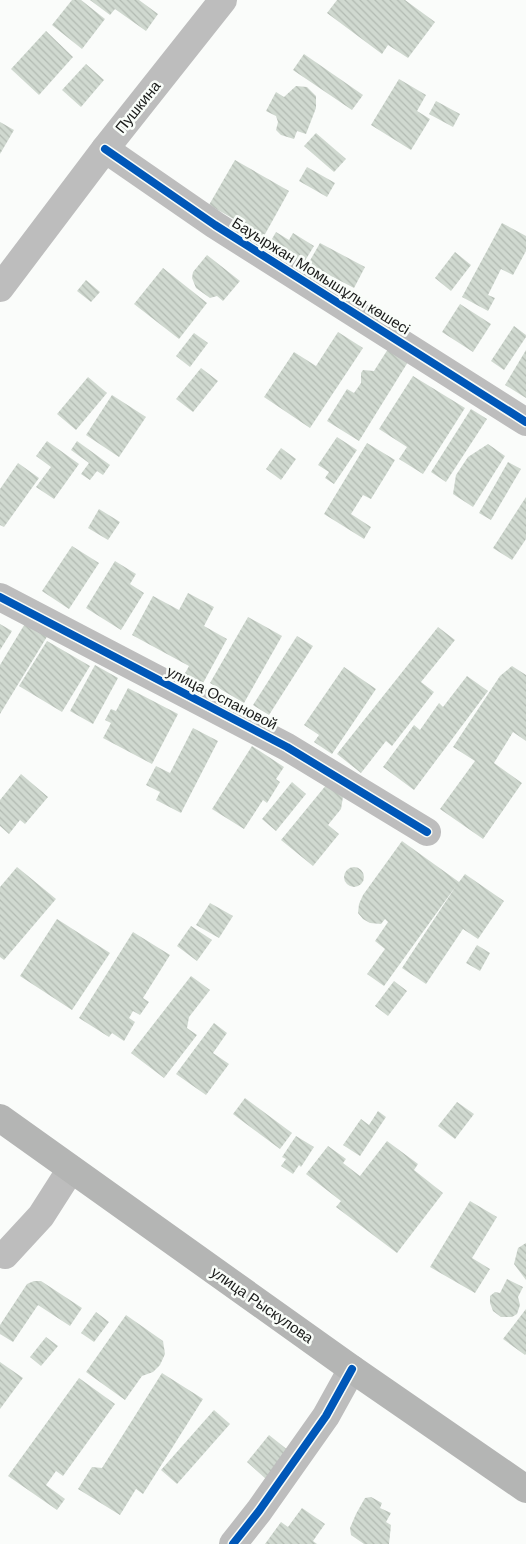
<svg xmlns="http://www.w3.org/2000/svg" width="526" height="1544" viewBox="0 0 526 1544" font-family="'DM Sans',sans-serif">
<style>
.building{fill:url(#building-back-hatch)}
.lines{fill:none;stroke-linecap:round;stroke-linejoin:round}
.minor{stroke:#bdbdbd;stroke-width:28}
.major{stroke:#b4b5b4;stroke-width:28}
.cycleway-casing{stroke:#f9fdf9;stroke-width:11}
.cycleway{stroke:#0057b8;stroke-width:8}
.labels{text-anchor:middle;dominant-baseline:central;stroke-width:5;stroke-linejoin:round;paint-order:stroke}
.street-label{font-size:15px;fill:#1a1b1a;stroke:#f9fdf9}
</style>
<defs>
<pattern id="building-back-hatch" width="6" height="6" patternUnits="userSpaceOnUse" patternTransform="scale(1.25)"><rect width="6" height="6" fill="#d0d9d0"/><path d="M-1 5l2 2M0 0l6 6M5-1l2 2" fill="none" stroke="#b2bab2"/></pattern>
</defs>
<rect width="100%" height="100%" fill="#fafcfa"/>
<!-- building -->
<g class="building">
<polygon points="72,0 81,0 105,19 82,49 52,25"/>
<polygon points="90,0 139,0 158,14 146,31 115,9 110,15"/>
<polygon points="337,0 405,0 435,22 408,58 388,45 382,54 327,13"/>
<polygon points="46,31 73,57 39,95 11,69"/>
<polygon points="304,54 363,95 352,110 293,70"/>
<polygon points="86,64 104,80 81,107 62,90"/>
<polygon points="399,79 426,95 417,111 430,119 411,150 371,125"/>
<polygon points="296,86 307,87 316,96 316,108 306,134 297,131 294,139 281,135 276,130 278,122 276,116 266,111 276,92 284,97"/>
<polygon points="436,101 460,114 453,127 429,114"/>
<polygon points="0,122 14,130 0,154"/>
<polygon points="316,133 346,159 334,172 304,146"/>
<polygon points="235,160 289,191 264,236 209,205"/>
<polygon points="307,167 335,183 327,197 299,181"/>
<polygon points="502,223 526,236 526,251 513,275 501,269 488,295 495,298 488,311 462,297"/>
<polygon points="276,232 289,240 293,233 314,246 303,264 269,244"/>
<polygon points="320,243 365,267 354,288 308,264"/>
<polygon points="455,252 471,265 451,291 435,278"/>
<polygon points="207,255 240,281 223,301 217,296 210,298 196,288 192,278 193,272"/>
<polygon points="163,268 207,303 179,339 134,304"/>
<polygon points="86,280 100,292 91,302 77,291"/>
<polygon points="460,304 491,324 473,352 442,332"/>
<polygon points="514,326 526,335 526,337 504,370 491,361"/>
<polygon points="338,332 363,348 310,428 264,397 294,352 316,366"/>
<polygon points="194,333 208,343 190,367 176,356"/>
<polygon points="388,349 408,362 359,441 327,421 347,389 354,393 361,383 361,373 363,370 374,371"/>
<polygon points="526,350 526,398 505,385"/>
<polygon points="201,368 218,381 193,412 176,399"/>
<polygon points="413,376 465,408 423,474 399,459 407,447 379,429"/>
<polygon points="88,377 107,393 76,430 57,414"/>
<polygon points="112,395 146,417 119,457 86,435"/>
<polygon points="471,409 487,419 446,482 431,472"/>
<polygon points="337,437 357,450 334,484 325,478 329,472 318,465"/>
<polygon points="47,441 79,464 54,499 36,487 51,467 36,456"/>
<polygon points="77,441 110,465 103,475 97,471 90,480 81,474 89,463 71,450"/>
<polygon points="367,443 395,460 371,499 363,495 351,514 371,527 364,539 324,514"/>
<polygon points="488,444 505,456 473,507 453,494 456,475 468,457"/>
<polygon points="281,448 296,459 281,480 266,469"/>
<polygon points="508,462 521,469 491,520 479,513"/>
<polygon points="18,463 39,478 4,527 0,525 0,489"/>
<polygon points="526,497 526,539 512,560 493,548"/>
<polygon points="99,509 120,522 108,540 88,528"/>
<polygon points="72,546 99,563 69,609 42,591"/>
<polygon points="115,561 136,574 130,584 144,593 121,630 86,608"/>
<polygon points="188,593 214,607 204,626 227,639 202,685 184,675 189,666 132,635 153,596 179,610"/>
<polygon points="248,617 282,636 244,703 210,683"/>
<polygon points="26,622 48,635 0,714 0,665"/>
<polygon points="0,624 12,631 0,650"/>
<polygon points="438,627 455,640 421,682 434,692 392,746 386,741 361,773 337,754"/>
<polygon points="297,636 313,646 269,715 253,705"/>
<polygon points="47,641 90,666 62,712 19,686"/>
<polygon points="95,665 118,678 93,724 70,711"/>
<polygon points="512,666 526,675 526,741 513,732 494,763 522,783 483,839 440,809 475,761 453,747 500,676"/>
<polygon points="344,667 376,689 332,754 314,742 319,735 304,725"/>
<polygon points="467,676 488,691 414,790 383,767 414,725 420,730 439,703 443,707"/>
<polygon points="128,688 178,714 152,764 103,738 111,723 105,720 111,709 116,711"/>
<polygon points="193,728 218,741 181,813 156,800 160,792 146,785 156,766 170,773"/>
<polygon points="252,746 284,767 276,779 280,782 267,803 263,800 244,829 212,809"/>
<polygon points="21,774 48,797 25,824 20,820 9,834 0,826 0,800"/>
<polygon points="292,782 306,794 276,831 262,819"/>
<polygon points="327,784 343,797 341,809 328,825 339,834 313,866 281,840"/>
<polygon points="402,841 459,882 465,874 504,901 478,939 463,929 426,984 402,968 456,886 384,986 367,974 385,949 375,941 388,922 385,919 381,924 370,923 363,919 358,913 359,904 363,895"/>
<circle cx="354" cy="877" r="10"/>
<polygon points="17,867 56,899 4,960 0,957 0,887"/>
<polygon points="210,903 233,916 219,938 196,925"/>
<polygon points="57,919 110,953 72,1010 20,976"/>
<polygon points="191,926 212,940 197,961 177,946"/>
<polygon points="133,932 170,955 143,998 149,1002 140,1015 133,1011 129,1018 135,1022 124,1041 112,1033 109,1037 79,1018"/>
<polygon points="477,945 490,953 480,971 466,963"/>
<polygon points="191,976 210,990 189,1017 187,1028 197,1035 164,1078 131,1053"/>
<polygon points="394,981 407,991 388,1016 375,1006"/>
<polygon points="214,1023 227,1033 213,1053 229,1064 206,1095 176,1074"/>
<polygon points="245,1098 292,1133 280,1149 233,1114"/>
<polygon points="457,1102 474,1114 455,1139 438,1126"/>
<polygon points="378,1111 386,1117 360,1156 343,1145 361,1119 369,1125"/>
<polygon points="296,1136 314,1147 301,1167 299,1165 293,1174 281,1166 286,1159 282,1157"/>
<polygon points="387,1141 418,1164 414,1170 443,1193 397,1253 336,1207 341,1201 306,1174 328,1146 346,1159 343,1163 360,1176"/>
<polygon points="470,1201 497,1217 472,1258 490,1269 475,1293 430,1267"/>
<polygon points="526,1243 526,1280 514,1264 518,1248"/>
<polygon points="507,1279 523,1287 518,1297 520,1305 517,1314 512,1317 501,1317 493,1311 490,1303 490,1296 495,1292 500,1293"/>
<polygon points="34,1281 41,1281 82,1308 70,1326 38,1305 13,1342 0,1334 0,1325 27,1284"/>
<polygon points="526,1309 526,1354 525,1355 503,1339"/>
<polygon points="96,1312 109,1322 94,1342 81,1333"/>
<polygon points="126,1315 163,1341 165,1354 160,1365 153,1372 142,1376 125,1400 86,1372"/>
<polygon points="46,1337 58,1346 41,1366 30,1357"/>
<polygon points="0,1362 23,1378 0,1409"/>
<polygon points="162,1373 203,1399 143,1494 136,1489 120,1515 78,1489 92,1467 102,1468"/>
<polygon points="79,1378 115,1404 63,1476 56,1471 46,1485 65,1499 57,1510 8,1476"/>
<polygon points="214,1410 230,1424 177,1484 161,1470"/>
<polygon points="269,1435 289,1451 266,1479 247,1462"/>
<polygon points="371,1497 382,1503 380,1508 391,1513 386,1522 391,1525 389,1544 364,1544 351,1535 350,1528 356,1514 365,1498"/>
<polygon points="302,1508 325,1524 313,1541 317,1544 265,1544 281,1522 288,1527"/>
</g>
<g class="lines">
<!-- minor -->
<g class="minor">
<polyline points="105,149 215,225 526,422"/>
<polyline points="0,288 105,149 223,0"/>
<polyline points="0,597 287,747 427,832"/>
<polyline points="5,1255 41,1216 71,1169"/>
<polyline points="233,1544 259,1511 326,1416 352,1369"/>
</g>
<!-- major -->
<polyline class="major" points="0,1118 352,1369 526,1489"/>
<!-- cycleway casing -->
<g class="cycleway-casing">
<g id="cycleway">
<polyline points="105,149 215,225 526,422"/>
<polyline points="0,597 287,747 427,832"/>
<polyline points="233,1544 259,1511 326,1416 352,1369"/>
</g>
</g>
<!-- cycleway -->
<use href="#cycleway" class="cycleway"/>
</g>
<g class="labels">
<!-- street labels -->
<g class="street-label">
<text transform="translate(138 107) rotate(-51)">Пушкина</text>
<text transform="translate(321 276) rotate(32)">Бауыржан Момышұлы көшесі</text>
<text transform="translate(222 698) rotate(27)">улица Оспановой</text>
<text transform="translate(262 1305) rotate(35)">улица Рыскулова</text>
</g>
</g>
</svg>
